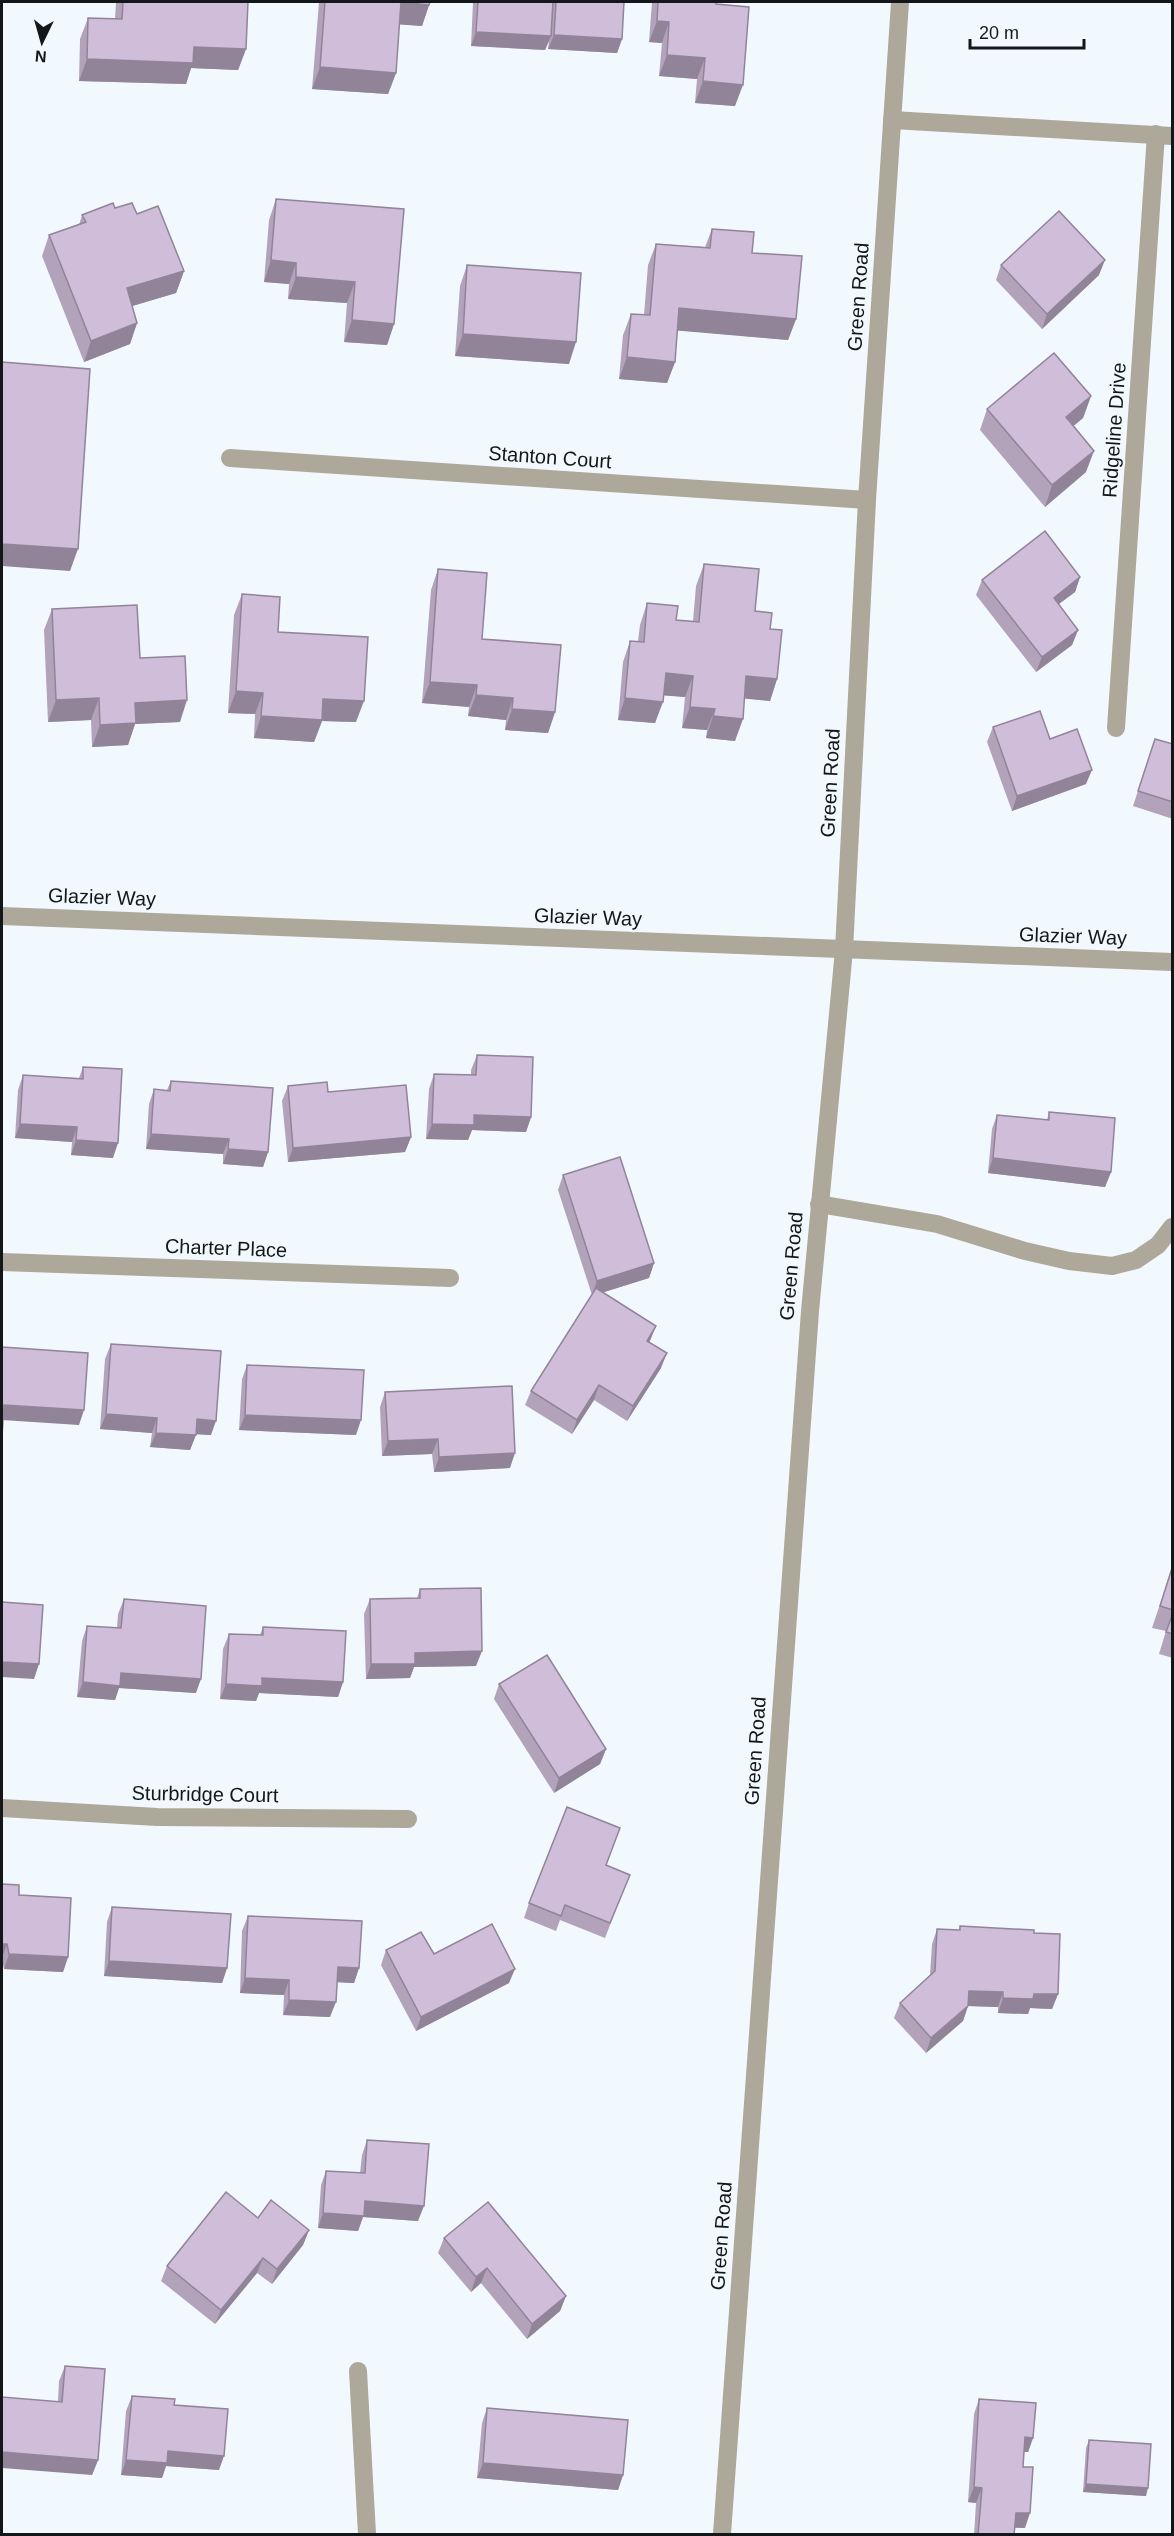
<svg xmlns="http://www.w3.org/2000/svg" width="1174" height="2536" viewBox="0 0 1174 2536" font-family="Arial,sans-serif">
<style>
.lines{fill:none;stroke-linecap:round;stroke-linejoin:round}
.service{stroke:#ada89a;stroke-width:18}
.minor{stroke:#ada89a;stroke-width:18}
.tertiary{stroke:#ada89a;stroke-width:18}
.wall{fill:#b2a3bb}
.shaded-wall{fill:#918499}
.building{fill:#cfbdda;stroke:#918499;stroke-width:1.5}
.labels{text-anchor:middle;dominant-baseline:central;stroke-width:5;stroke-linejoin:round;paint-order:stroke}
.street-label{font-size:20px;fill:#131719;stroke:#f1f9ff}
</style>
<rect width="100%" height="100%" fill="#f1f9ff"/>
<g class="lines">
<!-- service -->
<polyline class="service" points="819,1204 937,1224 1025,1251 1069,1261 1112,1266 1136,1260 1158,1245 1172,1227"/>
<!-- minor -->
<g class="minor">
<polyline points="892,120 1172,136"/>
<polyline points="230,458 867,500"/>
<polyline points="1116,728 1156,134"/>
<polyline points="844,950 867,500 900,2"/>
<polyline points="2,1262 450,1278"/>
<polyline points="2,1808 157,1817 408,1819"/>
<polyline points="358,2371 367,2534"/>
</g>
<!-- tertiary -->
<g class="tertiary">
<polyline points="2,916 1172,962"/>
<polyline points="722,2534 810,1311 844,950"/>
</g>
</g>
<!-- wall -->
<g class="wall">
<polygon points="116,2 248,2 246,49 238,70 191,68 186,84 79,81 80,39 88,18 115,19"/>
<polygon points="319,2 430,2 422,26 399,24 396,73 388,94 312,89"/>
<polygon points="473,2 624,2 622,39 617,53 548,49 549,41 545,50 471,46"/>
<polygon points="652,2 716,2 735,106 695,103 697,79 659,76 662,43 649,42"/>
<polygon points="276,199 394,324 387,345 344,342 347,303 288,299 289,284 264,282 269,220"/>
<polygon points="115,208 184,271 176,293 132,306 137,323 130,344 84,362 42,256 49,235 79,225 82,215"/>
<polygon points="712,229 752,253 796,319 788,340 677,330 675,362 667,383 619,379 623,335 631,314 644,315 648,265 656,244 705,247"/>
<polygon points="467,265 569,364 455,356 460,286"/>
<polygon points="1001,265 1099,275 1042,329 996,280"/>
<polygon points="1091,396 1083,418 1073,426 1086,472 1045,507 980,430 987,409"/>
<polygon points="704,564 755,611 770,629 777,679 770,701 744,698 735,741 706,738 707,730 682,728 685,697 664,695 655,723 618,720 623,662 630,641 638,641 640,625 647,603 676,620 693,621 696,586"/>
<polygon points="438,569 482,639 555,712 548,733 505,730 506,720 468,716 469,707 422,703 431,590"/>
<polygon points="1080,577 1075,592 1059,604 1078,630 1072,645 1036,672 976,595 982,580"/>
<polygon points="242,594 278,632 356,722 322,721 314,742 254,738 255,714 228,713 234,615"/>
<polygon points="52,609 140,658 180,722 135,724 128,745 92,747 91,720 48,722 44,630"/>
<polygon points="993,727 1050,739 1086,784 1012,811 987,742"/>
<polygon points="1155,739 1173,744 1173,819 1133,806"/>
<polygon points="477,1055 531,1117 526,1132 472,1130 468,1140 426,1139 429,1089 434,1074 471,1075 471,1070"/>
<polygon points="83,1067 113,1158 71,1155 72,1142 15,1138 18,1090 23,1075 79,1078"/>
<polygon points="171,1081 268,1152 263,1167 223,1164 223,1154 146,1149 149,1104 154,1089 167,1090"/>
<polygon points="288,1086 328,1092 411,1137 405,1152 288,1162 282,1101"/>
<polygon points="1049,1112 1111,1172 1105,1187 988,1173 992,1129 997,1115 1047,1120"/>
<polygon points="563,1175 654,1263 649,1278 603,1292 650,1342 661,1368 627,1421 594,1400 572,1434 525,1405 531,1391 592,1295 558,1190"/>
<polygon points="111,1344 211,1435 196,1434 190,1450 150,1447 152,1433 100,1429 105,1359"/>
<polygon points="247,1365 356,1435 239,1430 242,1379"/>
<polygon points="385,1392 510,1468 434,1472 432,1454 382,1456 380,1407"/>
<polygon points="1172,1568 1173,1568 1173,1658 1159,1654 1166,1631 1152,1628"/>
<polygon points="420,1589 476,1666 414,1667 410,1678 366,1679 364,1614 370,1599 417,1598"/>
<polygon points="124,1599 196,1693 119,1688 115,1700 77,1697 82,1641 87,1626 117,1628 118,1614"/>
<polygon points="263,1627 343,1682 338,1697 259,1693 256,1701 220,1699 223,1649 229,1634 260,1635"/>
<polygon points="499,1684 606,1749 600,1764 554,1793 494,1699"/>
<polygon points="606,1866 624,1889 605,1938 560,1920 556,1931 524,1918 529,1903"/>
<polygon points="2,1884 19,1895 68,1957 63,1972 4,1969 2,1960"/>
<polygon points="112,1907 227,1968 222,1983 104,1976 107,1922"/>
<polygon points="248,1916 359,1968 354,1983 337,1982 330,2017 283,2015 284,1995 240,1993 242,1931"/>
<polygon points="960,1926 1034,1933 1058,1994 1052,2009 1030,2008 1028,2014 998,2013 998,2007 968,2006 963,2021 926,2053 894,2018 900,2003 930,1975 932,1944 937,1929 959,1930"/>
<polygon points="386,1950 434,1954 509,1983 416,2031 381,1965"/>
<polygon points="367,2140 418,2221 363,2217 358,2231 318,2228 321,2185 326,2171 360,2173 362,2155"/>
<polygon points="258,2218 309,2230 303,2245 272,2284 257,2273 215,2324 161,2281 167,2266"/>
<polygon points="444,2238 566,2296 560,2311 527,2339 481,2283 471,2292 438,2253"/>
<polygon points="65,2366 98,2460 92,2475 58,2401 59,2381"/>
<polygon points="132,2396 174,2405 219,2470 166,2466 162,2478 121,2475 126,2411"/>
<polygon points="979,2399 1033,2438 1028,2452 1024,2452 1023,2467 1025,2528 1014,2528 1014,2535 974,2535 976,2503 968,2502 974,2414"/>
<polygon points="487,2408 623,2475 618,2490 477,2478 482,2423"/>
<polygon points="1089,2440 1146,2496 1083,2492 1086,2448"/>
</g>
<!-- shaded-wall -->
<g class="shaded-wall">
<polygon points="401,2 429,5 422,26 393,24"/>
<polygon points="657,21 669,22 662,43 649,42"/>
<polygon points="476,32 551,36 545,50 471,46"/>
<polygon points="554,35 622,39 617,53 548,49"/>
<polygon points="194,47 246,49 238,70 191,68 186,84 79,81 87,59"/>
<polygon points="667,55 705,58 697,79 659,76"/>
<polygon points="320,67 396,73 388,94 312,89"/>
<polygon points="703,81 743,85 735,106 695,103"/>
<polygon points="271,260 296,263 289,284 264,282"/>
<polygon points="1105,260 1099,275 1042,329 1047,314"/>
<polygon points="184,271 176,293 119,310 127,288"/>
<polygon points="296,277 355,282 347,303 288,299"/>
<polygon points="679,308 796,319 788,340 671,330"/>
<polygon points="352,320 394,324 387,345 344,342"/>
<polygon points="137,323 130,344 84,362 91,341"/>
<polygon points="463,334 576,342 569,364 455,356"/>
<polygon points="627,357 675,362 667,383 619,379"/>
<polygon points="1091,396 1083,418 1058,439 1066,417"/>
<polygon points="1094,451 1086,472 1045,507 1052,485"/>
<polygon points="2,544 78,549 70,571 2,566"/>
<polygon points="1080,577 1075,592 1048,612 1054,598"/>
<polygon points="1078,630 1072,645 1036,672 1042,657"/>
<polygon points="666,673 693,676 685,697 658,695"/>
<polygon points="746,676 777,679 770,701 739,698"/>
<polygon points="430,682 477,685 469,707 422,703"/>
<polygon points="236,691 263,693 255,714 228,713"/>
<polygon points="476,695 513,698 506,720 468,716"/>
<polygon points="99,698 91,720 48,722 56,700"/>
<polygon points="625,698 663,702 655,723 618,720"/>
<polygon points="323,699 364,701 356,722 322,721 314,742 254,738 261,716"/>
<polygon points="187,700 180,722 135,724 128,745 92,747 100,725 135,703"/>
<polygon points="690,707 715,709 707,730 682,728"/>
<polygon points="512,709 555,712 548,733 505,730"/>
<polygon points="713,716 743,719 735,741 706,738"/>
<polygon points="1092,770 1086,784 1012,811 1017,796"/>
<polygon points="474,1115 531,1117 526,1132 472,1130 468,1140 426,1139 432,1124"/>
<polygon points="20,1124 77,1127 72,1142 15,1138"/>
<polygon points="151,1134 229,1139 223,1154 146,1149"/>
<polygon points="411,1137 405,1152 288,1162 293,1148"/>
<polygon points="76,1140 118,1143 113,1158 71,1155"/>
<polygon points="228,1149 268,1152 263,1167 223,1164"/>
<polygon points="993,1158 1111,1172 1105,1187 988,1173"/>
<polygon points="654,1263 649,1278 592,1296 597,1281"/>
<polygon points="656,1326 650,1341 642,1356 647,1341"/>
<polygon points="667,1353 661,1368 627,1421 633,1406"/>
<polygon points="599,1385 594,1400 572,1434 577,1420"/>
<polygon points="4,1405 84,1410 79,1425 2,1420"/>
<polygon points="106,1414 157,1418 152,1433 100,1429"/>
<polygon points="245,1415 361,1420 356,1435 239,1430"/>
<polygon points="197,1419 216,1421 211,1435 192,1434"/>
<polygon points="156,1433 196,1435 190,1450 150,1447"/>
<polygon points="438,1439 432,1454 382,1456 388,1441"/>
<polygon points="515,1453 510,1468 434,1472 439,1457"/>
<polygon points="482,1651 476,1666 414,1667 410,1678 366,1679 371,1664 415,1653"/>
<polygon points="2,1662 39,1664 34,1679 2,1677"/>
<polygon points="121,1673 201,1679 196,1693 119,1688 115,1700 77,1697 83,1682"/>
<polygon points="262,1678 343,1682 338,1697 259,1693 256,1701 220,1699 226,1684"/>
<polygon points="606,1749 600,1764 554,1793 559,1778"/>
<polygon points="2,1944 7,1944 2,1958"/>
<polygon points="9,1954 68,1957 63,1972 4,1969"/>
<polygon points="109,1961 227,1968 222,1983 104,1976"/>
<polygon points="338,1967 359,1968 354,1983 332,1982"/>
<polygon points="515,1969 509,1983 416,2031 421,2017"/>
<polygon points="245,1978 289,1980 284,1995 240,1993"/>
<polygon points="969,1991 1003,1992 998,2007 968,2006 963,2021 926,2053 931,2038"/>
<polygon points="1034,1994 1058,1994 1052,2009 1030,2008 1028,2014 998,2013 1003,1998"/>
<polygon points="289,2000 336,2002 330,2017 283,2015"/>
<polygon points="365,2201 424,2206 418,2221 363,2217 358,2231 318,2228 323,2213"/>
<polygon points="309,2230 303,2245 272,2284 277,2269"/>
<polygon points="263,2258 257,2273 215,2324 221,2310"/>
<polygon points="487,2268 481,2283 471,2292 476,2277"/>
<polygon points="566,2296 560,2311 527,2339 532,2324"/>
<polygon points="1025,2437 1033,2438 1028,2452 1020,2452"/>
<polygon points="168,2451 224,2456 219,2470 166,2466 162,2478 121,2475 126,2460"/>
<polygon points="2,2452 98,2460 92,2475 2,2468"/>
<polygon points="483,2463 623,2475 618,2490 477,2478"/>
<polygon points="1086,2484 1148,2488 1146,2496 1083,2492"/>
<polygon points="974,2487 982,2488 976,2503 968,2502"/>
<polygon points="1016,2513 1030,2513 1025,2528 1010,2527"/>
</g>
<!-- building -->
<g class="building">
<polygon points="123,2 248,2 246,49 194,47 193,63 87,59 88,18 122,19"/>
<polygon points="325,2 430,2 429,5 401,2 396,73 320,67"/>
<polygon points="478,2 553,2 551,36 476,32"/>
<polygon points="556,2 624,2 622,39 554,35"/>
<polygon points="658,2 716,2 716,4 749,7 743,85 703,81 705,58 667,55 669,22 657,21"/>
<polygon points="276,199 404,209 394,324 352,320 355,282 296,277 296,263 271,260"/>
<polygon points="113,203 115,208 132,203 137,214 158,206 184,271 127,288 137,323 91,341 49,235 86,222 82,215"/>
<polygon points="1059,211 1105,260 1047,314 1001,265"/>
<polygon points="712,229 754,232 752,253 802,256 796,319 679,308 675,362 627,357 631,314 650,315 656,244 710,248"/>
<polygon points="467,265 581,273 576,342 463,334"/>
<polygon points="1054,353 1091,396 1066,417 1094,451 1052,485 987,409"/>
<polygon points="2,362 90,369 78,549 2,544"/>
<polygon points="1045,531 1080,577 1054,598 1078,630 1042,657 982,580"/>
<polygon points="704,564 759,569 755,611 772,613 770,629 782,630 777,679 746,676 743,719 713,716 715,709 690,707 693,676 666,673 663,702 625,698 630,641 644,642 647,603 678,606 676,620 699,622"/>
<polygon points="438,569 487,573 482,639 561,645 555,712 512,709 513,698 476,695 477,685 430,682"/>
<polygon points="242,594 280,597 278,632 368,637 364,701 323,699 322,720 261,716 263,693 236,691"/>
<polygon points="137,605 140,658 185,656 187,700 135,703 136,723 100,725 99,698 56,700 52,609"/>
<polygon points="1040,711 1050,739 1077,729 1092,770 1017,796 993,727"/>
<polygon points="1155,739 1173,744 1173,802 1138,791"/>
<polygon points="477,1055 533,1057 531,1117 474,1115 474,1125 432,1124 434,1074 476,1075"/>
<polygon points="83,1067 122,1069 118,1143 76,1140 77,1127 20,1124 23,1075 83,1079"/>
<polygon points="171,1081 273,1088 268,1152 228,1149 229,1139 151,1134 154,1089 170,1091"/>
<polygon points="327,1082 328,1092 406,1085 411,1137 293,1148 288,1086"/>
<polygon points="1049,1112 1115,1118 1111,1172 993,1158 997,1115 1049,1120"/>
<polygon points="620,1157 654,1263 597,1281 563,1175"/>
<polygon points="596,1288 656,1326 647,1341 667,1353 633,1406 599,1385 577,1420 531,1391"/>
<polygon points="111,1344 221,1351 216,1421 197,1419 196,1435 156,1433 157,1418 106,1414"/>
<polygon points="2,1347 88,1353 84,1410 4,1405 2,1436"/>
<polygon points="247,1365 364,1370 361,1420 245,1415"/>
<polygon points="512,1386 515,1453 439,1457 438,1439 388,1441 385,1392"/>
<polygon points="1172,1568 1173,1568 1173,1610 1160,1606"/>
<polygon points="481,1588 482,1651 415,1653 415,1664 371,1664 370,1599 420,1598 420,1589"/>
<polygon points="124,1599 206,1606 201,1679 121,1673 120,1686 83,1682 87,1626 121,1628"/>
<polygon points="2,1602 43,1605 39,1664 2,1662"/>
<polygon points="1173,1613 1173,1634 1166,1632"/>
<polygon points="263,1627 346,1631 343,1682 262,1678 262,1686 226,1684 229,1634 263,1635"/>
<polygon points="547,1655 606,1749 559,1778 499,1684"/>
<polygon points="567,1807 620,1828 606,1865 630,1875 610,1923 565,1905 561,1916 529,1903"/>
<polygon points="2,1884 19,1885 19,1895 71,1898 68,1957 9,1954 7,1944 2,1944"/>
<polygon points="112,1907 231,1914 227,1968 109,1961"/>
<polygon points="248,1916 362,1921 359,1968 338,1967 336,2002 289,2000 289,1980 245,1978"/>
<polygon points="492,1924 515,1969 421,2017 386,1950 421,1932 434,1954"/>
<polygon points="960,1926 1034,1930 1034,1933 1060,1934 1058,1994 1034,1994 1033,1999 1003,1998 1003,1992 969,1991 968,2006 931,2038 900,2003 935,1971 937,1929 960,1930"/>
<polygon points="367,2140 429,2144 424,2206 365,2201 364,2216 323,2213 326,2171 365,2173"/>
<polygon points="226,2192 258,2218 271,2200 309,2230 277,2269 263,2258 221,2310 167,2266"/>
<polygon points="488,2202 566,2296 532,2324 487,2268 476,2277 444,2238"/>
<polygon points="65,2366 105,2369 98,2460 2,2452 2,2397 62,2402"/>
<polygon points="132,2396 175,2399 174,2405 228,2409 224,2456 168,2451 167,2463 126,2460"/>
<polygon points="979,2399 1036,2403 1033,2438 1025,2437 1023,2467 1033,2467 1030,2513 1016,2513 1014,2535 978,2535 982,2488 974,2487"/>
<polygon points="487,2408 628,2420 623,2475 483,2463"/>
<polygon points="1089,2440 1151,2444 1148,2488 1086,2484"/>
</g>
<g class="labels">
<!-- street labels -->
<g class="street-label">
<text transform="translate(858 297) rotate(-86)">Green Road</text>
<text transform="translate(1114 430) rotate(-86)">Ridgeline Drive</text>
<text transform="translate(550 457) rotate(4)">Stanton Court</text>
<text transform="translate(830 783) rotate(-87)">Green Road</text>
<text transform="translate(102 897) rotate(2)">Glazier Way</text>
<text transform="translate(588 917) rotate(2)">Glazier Way</text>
<text transform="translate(1073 936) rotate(2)">Glazier Way</text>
<text transform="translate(226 1248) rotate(2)">Charter Place</text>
<text transform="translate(791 1266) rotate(-85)">Green Road</text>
<text transform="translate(755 1751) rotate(-86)">Green Road</text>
<text transform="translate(205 1794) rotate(1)">Sturbridge Court</text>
<text transform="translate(721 2236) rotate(-86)">Green Road</text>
</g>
</g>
<!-- border -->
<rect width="1174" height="2536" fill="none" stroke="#131719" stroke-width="6"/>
<!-- north arrow -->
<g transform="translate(42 42) rotate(185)" stroke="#f1f9ff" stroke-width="4.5" paint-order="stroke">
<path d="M0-4.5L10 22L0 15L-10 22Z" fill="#131719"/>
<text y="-9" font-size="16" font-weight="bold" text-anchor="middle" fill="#131719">N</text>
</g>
<!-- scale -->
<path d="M970 39v9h114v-9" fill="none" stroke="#131719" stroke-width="3"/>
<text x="979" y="39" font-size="18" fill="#131719" stroke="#f1f9ff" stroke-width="4.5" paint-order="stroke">20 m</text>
</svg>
